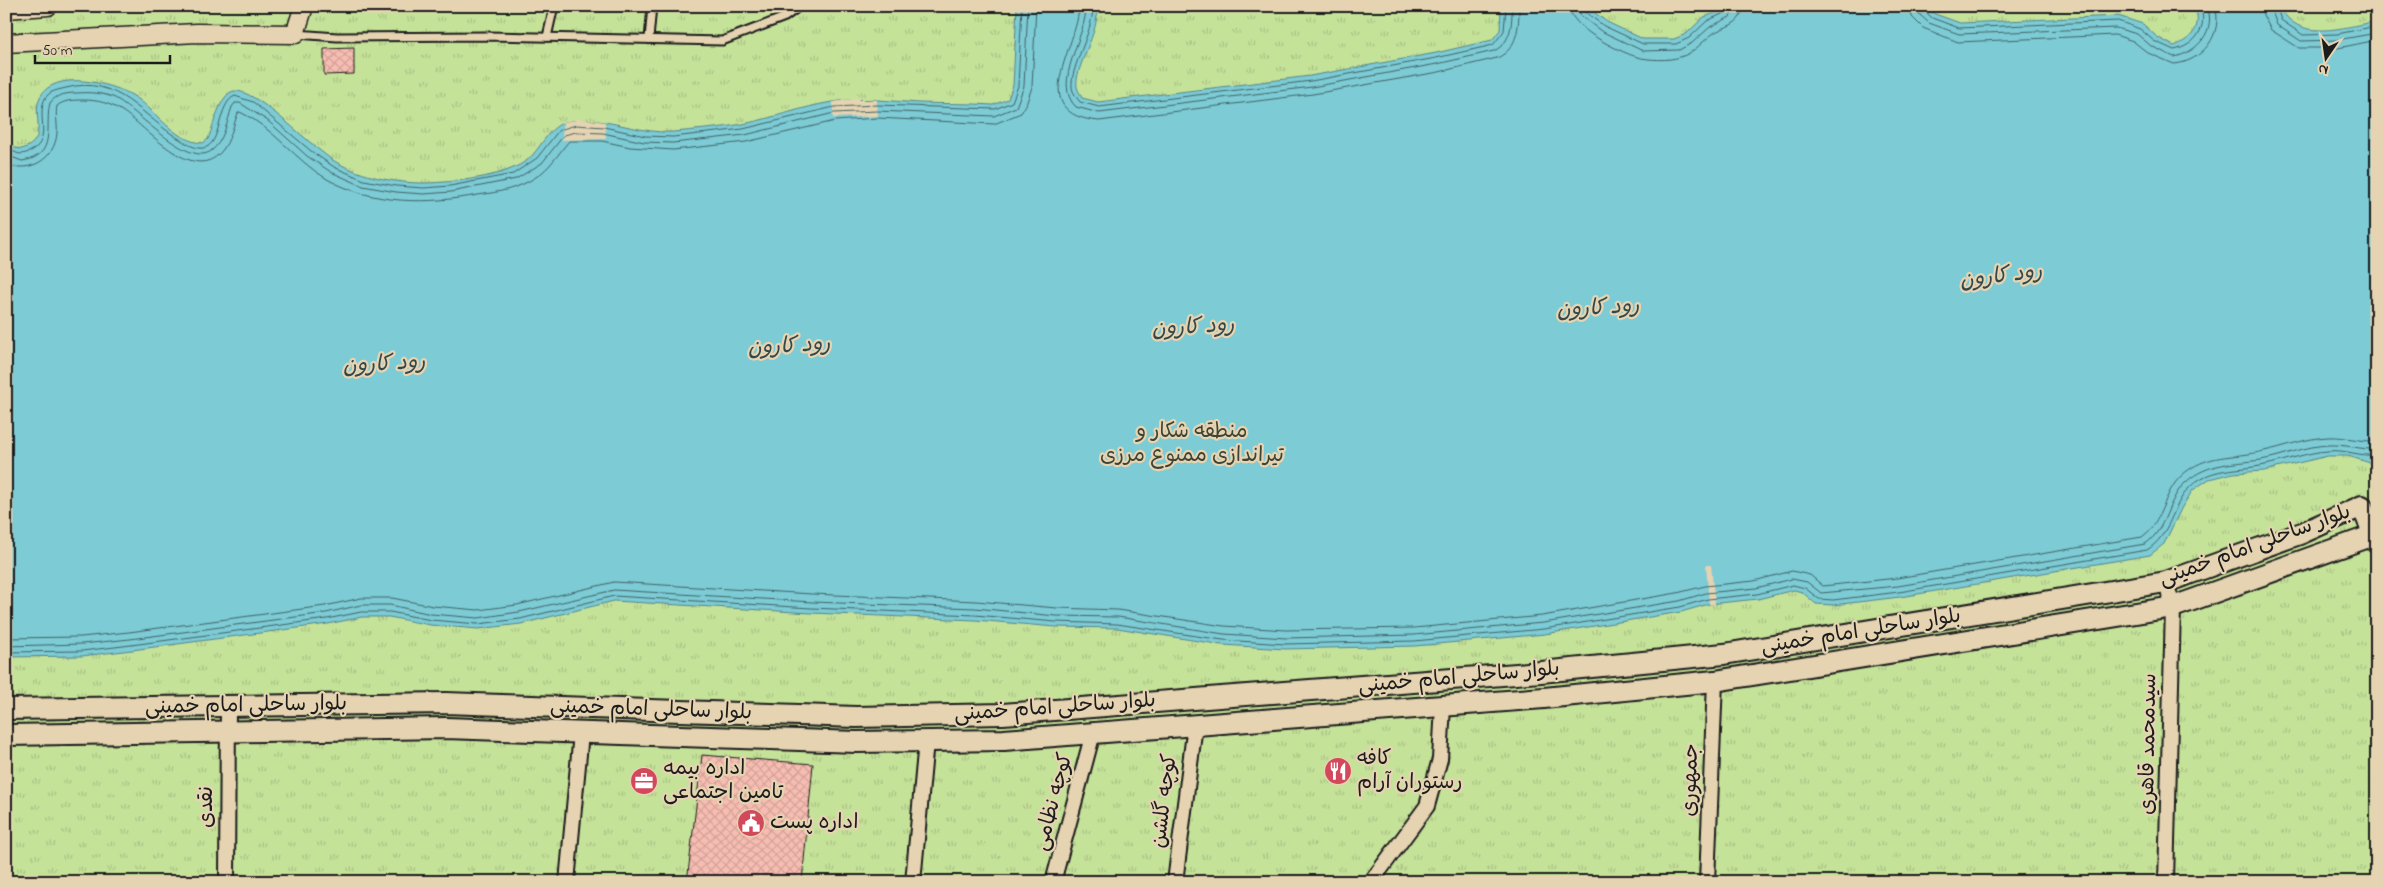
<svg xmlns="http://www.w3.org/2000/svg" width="2383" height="888" viewBox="0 0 2383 888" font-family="'Indie Flower','Playpen Sans Arabic',sans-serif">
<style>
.park{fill:url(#park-tufts);stroke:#707f5a}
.water{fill:#7bcbd5;stroke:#55858b}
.pier{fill:#e5d3b1}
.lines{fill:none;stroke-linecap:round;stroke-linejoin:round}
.shore{stroke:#426266;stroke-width:1}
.building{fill:url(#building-cross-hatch);stroke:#1c1c1c}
.service-casing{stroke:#1c1c1c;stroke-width:11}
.minor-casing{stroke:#1c1c1c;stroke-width:18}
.tertiary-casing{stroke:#1c1c1c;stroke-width:21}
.secondary-casing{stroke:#1c1c1c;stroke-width:24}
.service{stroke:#e5d3b1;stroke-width:7}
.minor{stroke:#e5d3b1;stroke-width:14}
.tertiary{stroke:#e5d3b1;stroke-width:18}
.secondary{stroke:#e5d3b1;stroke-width:20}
.labels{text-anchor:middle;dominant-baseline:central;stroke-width:4.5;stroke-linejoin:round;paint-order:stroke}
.park-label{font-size:21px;fill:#3e4435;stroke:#e5d3b1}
.street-label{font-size:21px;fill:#1c1c1c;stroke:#e5d3b1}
.poi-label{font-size:21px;fill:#1c1c1c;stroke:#e5d3b1;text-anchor:start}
.water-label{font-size:22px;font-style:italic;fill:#34484a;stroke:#e5d3b1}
</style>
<defs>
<pattern id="park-tufts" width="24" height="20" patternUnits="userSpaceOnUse" patternTransform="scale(1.25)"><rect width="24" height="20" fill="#c5e299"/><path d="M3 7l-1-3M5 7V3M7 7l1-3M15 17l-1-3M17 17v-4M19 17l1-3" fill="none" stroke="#a9c183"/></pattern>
<pattern id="building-cross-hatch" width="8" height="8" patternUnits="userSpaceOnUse" patternTransform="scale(1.25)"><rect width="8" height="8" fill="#f7bdb2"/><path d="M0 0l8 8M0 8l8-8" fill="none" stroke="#d3a298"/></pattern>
</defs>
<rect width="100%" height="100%" fill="#e5d3b1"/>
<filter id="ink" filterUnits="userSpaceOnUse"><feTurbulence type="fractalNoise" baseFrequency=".02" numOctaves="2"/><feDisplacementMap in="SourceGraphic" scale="10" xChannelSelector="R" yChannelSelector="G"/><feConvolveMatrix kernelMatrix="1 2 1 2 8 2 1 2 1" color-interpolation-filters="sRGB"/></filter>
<g filter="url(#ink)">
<!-- park -->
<rect class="park" x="6" y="6" width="2371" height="876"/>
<!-- water -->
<path class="water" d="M1017,6H1097C1100,34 1074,67 1077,87C1078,91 1081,95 1082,98L1098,102L1310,76L1436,53L1492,40L1500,30L1501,6H1586L1607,22L1643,39H1674L1686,34L1704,17L1734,6H1927L1935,14L1960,23L2118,16L2143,24L2157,37L2174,46C2193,39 2203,25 2194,6H2280C2297,44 2344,27 2377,21V459L2370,463L2348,456H2328L2264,471L2233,473L2209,479L2193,490L2182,507L2164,544L2150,555L1900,597L1833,605L1816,604L1802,592L1794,590L1758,599L1709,604L1681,612L1545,634L1415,646L1285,649L1223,645L1117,628L1055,627L975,620L811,613L614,601L521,624L478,629L430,625L389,617H362L328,624L132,650L82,656L6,657V137L15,148L22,149C50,139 31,117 40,97C54,69 111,83 132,95C155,108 173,142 203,143L208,139C213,128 220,93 234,91C256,88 314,150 336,162C363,177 395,183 425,183C454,182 502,178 526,161C540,151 548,126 566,122C601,114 637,134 673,132C696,130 720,128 743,124C773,118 802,107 832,102C861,97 890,101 919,103C943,104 968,103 993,105L1008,99L1013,85Z"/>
<!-- pier -->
<g class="pier">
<polygon points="859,98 860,100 877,100 878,116 833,118 833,102"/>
<polygon points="576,118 605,122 606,139 562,140 563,122 576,120"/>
<polygon points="1706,565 1711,565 1715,604 1709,604"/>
</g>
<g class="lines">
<!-- shore -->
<g class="shore">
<path d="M1079,6C1079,46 1023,114 1099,121L1313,94L1439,72L1497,58C1518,49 1519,26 1519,6"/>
<path d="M1086,6C1087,37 1051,82 1076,107L1099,113L1312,87L1437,64L1494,51C1512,42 1512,23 1512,6"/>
<path d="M1093,6C1093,34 1070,66 1072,88C1073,93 1077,98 1080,102L1099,107L1311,81L1436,58L1493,45L1504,31L1506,6"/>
<path d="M1569,6C1570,28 1618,51 1637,57C1648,60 1669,61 1680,57C1695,53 1702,41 1714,33C1727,25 1742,25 1743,6"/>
<polyline points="1577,6 1581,16 1601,31 1643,51 1679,50 1692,43 1710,27 1730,17 1735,6"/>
<polyline points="1583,6 1585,12 1604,26 1643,44 1676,44 1689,38 1707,21 1726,12 1729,6"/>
<path d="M1910,6L1912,17L1923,28L1958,42L2115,35L2133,41L2148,53L2174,64C2202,62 2224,34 2215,6"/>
<path d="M1917,6L1920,15L1929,23L1959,34L2116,28L2137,34L2151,46L2174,57C2197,53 2217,30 2207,6"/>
<path d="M1924,6L1925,11L1932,18L1959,28L2118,21L2140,29L2154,41L2174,50C2195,46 2209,27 2200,6"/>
<polyline points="2262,6 2263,15 2271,30 2299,48 2338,48 2377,40"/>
<polyline points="2270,6 2277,25 2301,41 2337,40 2377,33"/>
<polyline points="2276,6 2281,20 2303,35 2337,34 2377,26"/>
<path d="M6,146C12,151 18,156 26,153C56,143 34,115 46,97C50,91 58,90 66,88C118,74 143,118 181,140C187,144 195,149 203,148C222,146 217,103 235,96L253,102L311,151L334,167L364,180L396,186L424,188L450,186L513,174L537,158L559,130L576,125L604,127L645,136L673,137L743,129L834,107L877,105L995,109L1012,102L1018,86L1022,6"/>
<path d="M6,155L22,161C58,156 44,126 50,103C56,94 68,93 78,93C89,92 104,93 115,98C135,108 188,168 211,151C224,142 227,121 232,107L235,103H240L268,121L307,156L331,172L363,186L396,192L424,194L451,192L516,179L542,163L564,135L576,132L603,133L644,142L673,143L745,135L834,113L877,111L994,116L1016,107L1024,86L1028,6"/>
<path d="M6,164C30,174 55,159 57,133C58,124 55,115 57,106C64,100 74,100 83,100C97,100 110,103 122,111C146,126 192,185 221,152C230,142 233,126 238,113L240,112C273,127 296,161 327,179C374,205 428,204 478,195C499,192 518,189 536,177C550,168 558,154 569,141H602L630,147L673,150L746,142L835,121L877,118L994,124L1021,113L1026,105L1032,87L1036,6"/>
<path d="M6,638L81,637L129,632L325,606L361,598H392L433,606L478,610L517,605L614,582L812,594L976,601L1057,608L1118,610L1224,626L1286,630L1414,628L1542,616L1677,593L1705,586L1754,581L1792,571L1810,575L1823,586L1897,578L2142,537C2162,524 2163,493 2181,476C2207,452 2233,459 2264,451C2284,447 2306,438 2328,437C2345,436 2360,442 2377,441"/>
<path d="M6,646L82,644L130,639L326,613L361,605H390L431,614L478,618L519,612L614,590L812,602L975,608L1056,616L1118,617L1224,634L1286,638L1414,635L1543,623L1679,601L1706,593L1756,588L1792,579L1807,582L1821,593L1898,586L2145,544C2167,530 2167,499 2186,482C2208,462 2234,464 2261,460C2284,456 2305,446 2328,445C2345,444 2361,450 2377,449"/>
<path d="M6,652L82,651L131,645L327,619L361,612H390L431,620L478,624L520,619L614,596L811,608L975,615L1056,622L1117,624L1223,640L1285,644L1414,641L1544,629L1680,607L1708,599L1757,594L1793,585L1805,588L1819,599L1833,600L1899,592L2147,550C2171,535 2171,507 2189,488C2209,466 2239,471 2265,465C2286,461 2307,452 2328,451C2346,449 2360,457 2377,455"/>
</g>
</g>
<!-- building -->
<g class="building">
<polygon points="354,48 354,74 324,75 324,49"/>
<polygon points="702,755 813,764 802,882 687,882"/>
</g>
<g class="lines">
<!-- service casing -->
<g class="service-casing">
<g id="service">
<polyline points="296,34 337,37 487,36 722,41 785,17 800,6"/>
<polyline points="547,37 554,6"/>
<polyline points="649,39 652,6"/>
</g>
</g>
<!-- minor casing -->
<g class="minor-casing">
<g id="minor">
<polyline points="227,882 228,706"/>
<polyline points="567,882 581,733"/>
<polyline points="913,882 926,741"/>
<polyline points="1053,882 1093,733"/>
<polyline points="1175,882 1195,725"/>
<polyline points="1371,882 1427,806 1440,759 1443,706"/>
<polyline points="1707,882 1715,681"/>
<polyline points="2166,882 2173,607 2166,582"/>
</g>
</g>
<!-- tertiary casing -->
<g class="tertiary-casing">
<g id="tertiary">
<polyline points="6,9 48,6"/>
<polyline points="6,43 197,33 295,34 304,6"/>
</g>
</g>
<!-- secondary casing -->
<g class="secondary-casing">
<g id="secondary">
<polyline points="6,709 446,703 856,717 1003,714 1541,672 1724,654 2166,582 2302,533 2362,506 2377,543"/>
<polyline points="6,735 446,728 856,742 1004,740 1544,698 1715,681 2173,607 2374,535"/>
</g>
</g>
<!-- service -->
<use href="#service" class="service"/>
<!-- minor -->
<use href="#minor" class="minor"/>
<!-- tertiary -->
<use href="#tertiary" class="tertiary"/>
<!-- secondary -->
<use href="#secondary" class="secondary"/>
</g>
</g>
<!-- icons -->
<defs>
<g id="restaurant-disc" transform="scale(1.4375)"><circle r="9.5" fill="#d1495b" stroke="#e5d3b1"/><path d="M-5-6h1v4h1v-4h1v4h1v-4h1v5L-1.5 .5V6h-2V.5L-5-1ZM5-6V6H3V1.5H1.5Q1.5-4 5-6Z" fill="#fff"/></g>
<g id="office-disc" transform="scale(1.4375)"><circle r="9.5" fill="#d1495b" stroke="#e5d3b1"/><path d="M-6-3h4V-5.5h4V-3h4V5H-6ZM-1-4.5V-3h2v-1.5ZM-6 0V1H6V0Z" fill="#fff"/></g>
<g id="civic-disc" transform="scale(1.4375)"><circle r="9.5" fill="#d1495b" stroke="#e5d3b1"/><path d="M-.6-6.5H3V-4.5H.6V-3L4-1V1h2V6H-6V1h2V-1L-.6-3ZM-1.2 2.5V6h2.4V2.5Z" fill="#fff"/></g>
</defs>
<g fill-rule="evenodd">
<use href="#restaurant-disc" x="1338" y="771"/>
<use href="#office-disc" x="644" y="781"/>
<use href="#civic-disc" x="751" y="823"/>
</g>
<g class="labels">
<!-- park labels -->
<g class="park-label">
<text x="1192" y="432">منطقه شکار و<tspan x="1192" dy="24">تیراندازی ممنوع مرزی</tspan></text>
</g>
<!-- street labels -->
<g class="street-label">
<text transform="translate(2255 546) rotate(-20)">بلوار ساحلی امام خمینی</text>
<text transform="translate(1861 632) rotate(-9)">بلوار ساحلی امام خمینی</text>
<text transform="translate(1459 678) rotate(-5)">بلوار ساحلی امام خمینی</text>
<text transform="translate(246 706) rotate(-1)">بلوار ساحلی امام خمینی</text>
<text transform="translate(1055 708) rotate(-4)">بلوار ساحلی امام خمینی</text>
<text transform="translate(651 710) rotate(2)">بلوار ساحلی امام خمینی</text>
<text transform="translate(2149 744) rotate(-89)">سیدمحمد قاهری</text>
<text transform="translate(1691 780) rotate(-88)">جمهوری</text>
<text transform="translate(1165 801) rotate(-83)">کوچه گلشن</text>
<text transform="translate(1054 802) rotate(-75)">کوچه نظامی</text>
<text transform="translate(207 807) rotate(-90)">نقدی</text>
</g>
<!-- poi labels -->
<g class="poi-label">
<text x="1357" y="759">کافه<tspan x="1357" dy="24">رستوران آرام</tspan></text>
<text x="663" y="769">اداره بیمه<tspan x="663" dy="24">تامین اجتماعی</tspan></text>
<text x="770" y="823">اداره پست</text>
</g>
<!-- water labels -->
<g class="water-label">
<text transform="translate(2001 277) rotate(-7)">رود کارون</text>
<text transform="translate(1598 309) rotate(-3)">رود کارون</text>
<text transform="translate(1193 328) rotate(-3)">رود کارون</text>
<text transform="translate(789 347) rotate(-3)">رود کارون</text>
<text transform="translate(384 365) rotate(-3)">رود کارون</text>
</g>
</g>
<!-- margin -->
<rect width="2383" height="888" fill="none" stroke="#e5d3b1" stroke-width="25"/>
<rect x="12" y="12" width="2358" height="863" fill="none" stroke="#1c1c1c" stroke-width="2" filter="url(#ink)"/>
<!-- north arrow -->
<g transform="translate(2326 58) rotate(193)" stroke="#e5d3b1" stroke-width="4" paint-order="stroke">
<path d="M0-4L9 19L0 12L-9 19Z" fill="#1c1c1c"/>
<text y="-8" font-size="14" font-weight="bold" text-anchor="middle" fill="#1c1c1c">N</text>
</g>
<!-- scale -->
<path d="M35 55v8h135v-8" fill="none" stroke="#1c1c1c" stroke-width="2.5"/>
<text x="42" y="55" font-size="15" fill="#1c1c1c" stroke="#e5d3b1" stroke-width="4" paint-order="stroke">50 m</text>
</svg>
